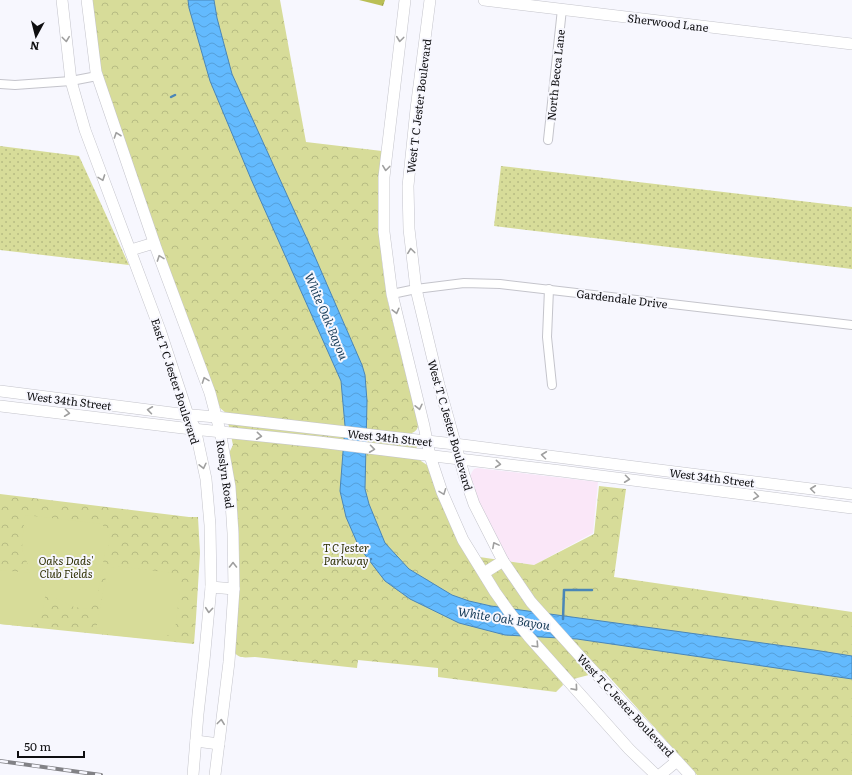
<svg xmlns="http://www.w3.org/2000/svg" width="852" height="775" viewBox="0 0 852 775" font-family="Literata,serif">
<style>
.commercial{fill:#fae7f8}
.grass{fill:url(#grass-dots)}
.forest{fill:url(#forest-crowns)}
.park{fill:url(#park-crowns)}
.pitch{fill:#d7dc99}
.water{fill:url(#water-waves);stroke:#4a86b7}
.lines{fill:none;stroke-linecap:round;stroke-linejoin:round}
.stream{stroke:#4a86b7;stroke-width:2.5}
.street-casing{stroke:#c4c4cb;stroke-width:10}
.secondary-casing{stroke:#c4c4cb;stroke-width:12}
.street{stroke:#fff;stroke-width:8}
.secondary{stroke:#fff;stroke-width:11}
.rail-casing{stroke:#828286;stroke-width:4}
.rail{stroke:#f7f7fe;stroke-width:2.5;stroke-dasharray:8;stroke-linecap:butt}
.oneway{stroke:#9f9f9f}
.labels{text-anchor:middle;dominant-baseline:central;stroke-width:4;stroke-linejoin:round;paint-order:stroke}
.street-label{font-size:11px;fill:#0e0e10;stroke:#f7f7fe}
.park-label{font-size:11px;font-style:italic;fill:#2d2e01;stroke:#f7f7fe}
.water-label{font-size:12px;font-style:italic;fill:#183c58;stroke:#f7f7fe}
</style>
<defs>
<pattern id="grass-dots" width="8" height="8" patternUnits="userSpaceOnUse"><rect width="8" height="8" fill="#d7dc99"/><path d="M2 2h.1M6 6h.1" fill="none" stroke="#b7bc83" stroke-width="1.8" stroke-linecap="round"/></pattern>
<pattern id="forest-crowns" width="20" height="18" patternUnits="userSpaceOnUse"><rect width="20" height="18" fill="#babf55"/><path d="M2 6a3 3 0 1 1 6 0M12 15a3 3 0 1 1 6 0" fill="none" stroke="#9fa349"/></pattern>
<pattern id="park-crowns" width="20" height="18" patternUnits="userSpaceOnUse"><rect width="20" height="18" fill="#d7dc99"/><path d="M2 6a3 3 0 1 1 6 0M12 15a3 3 0 1 1 6 0" fill="none" stroke="#b7bc83"/></pattern>
<pattern id="water-waves" width="16" height="10" patternUnits="userSpaceOnUse"><rect width="16" height="10" fill="#63bafe"/><path d="M0 5q4-4 8 0t8 0" fill="none" stroke="#559fd9"/></pattern>
</defs>
<rect width="100%" height="100%" fill="#f7f7fe"/>
<!-- commercial -->
<polygon class="commercial" points="477,468 598,482 593,533 534,565 508,561 483,514 469,478 472,472 474,469"/>
<!-- grass -->
<g class="grass">
<polygon points="0,146 79,156 129,265 0,250"/>
<polygon points="501,166 852,207 852,269 494,226"/>
</g>
<!-- forest -->
<polygon class="forest" points="359,0 385,0 383,6"/>
<!-- park -->
<g class="park">
<path d="M90,0H280L306,142L382,151L379,226L382,262L387,298L418,424C418,429 416,431 412,433L421,461L427,465C439,496 449,526 466,555L534,565L594,534L599,486L626,489L614,577L852,612V775H697L604,671L562,682L563,685L556,692L438,677V668L358,660L357,668L255,657C246,657 238,660 233,650C235,629 238,608 239,586C240,543 238,499 230,456V451L233,445L226,413L220,408L210,379L120,141L104,87Z"/>
<polygon points="0,494 189,517 198,517 200,553 196,618 194,644 0,624"/>
</g>
<!-- pitch -->
<g class="pitch">
<polygon points="25,515 102,524 110,535 108,550 105,552 98,592 96,595 94,605 90,609 74,607 55,598 46,591 42,616 38,621 35,624 30,627 0,624 0,570 31,573 23,552 22,543"/>
<polygon points="115,566 182,574 175,630 161,640 102,634 103,630 96,630 107,571"/>
</g>
<!-- water -->
<polygon class="water" points="188,0 214,0 217,18 232,74 312,250 362,365 365,375 367,401 365,489 369,504 385,543 409,569 452,595 469,601 491,606 814,650 852,656 852,679 577,639 505,635 459,623 410,599 385,581 359,547 346,517 340,491 345,426 341,381 251,179 210,81 189,8"/>
<g class="lines">
<!-- stream -->
<g class="stream">
<polyline points="171,97 175,95"/>
<polyline points="365,563 371,559"/>
<polyline points="563,619 564,590 592,590"/>
</g>
<!-- street casing -->
<g class="street-casing">
<g id="street">
<polyline points="0,84 15,85 71,81 97,76"/>
<polyline points="548,140 562,9"/>
<polyline points="549,289 547,337 552,385"/>
<polyline points="392,294 416,289 464,283 500,284 852,325"/>
</g>
</g>
<!-- secondary casing -->
<g class="secondary-casing">
<g id="secondary">
<polyline points="62,0 71,81 85,130 160,330 188,415 195,428 206,479 210,525 211,587 204,661 198,714 193,775"/>
<polyline points="87,0 96,72 156,248 210,393 220,431 230,487 233,533 234,589 229,662 215,775"/>
<polyline points="405,0 384,177 384,232 392,294 424,426 430,456 442,492 463,540 495,592 510,613 529,637 629,749 656,775"/>
<polyline points="430,0 416,109 408,186 409,229 416,289 439,385 464,475 474,504 503,561 531,602 586,663 690,775"/>
<polyline points="484,0 852,44"/>
<polyline points="131,250 154,243"/>
<polyline points="0,391 180,414 216,417 399,438 455,444 667,471 852,494"/>
<polyline points="0,406 183,428 319,442 417,454 561,471 852,508"/>
<polyline points="484,573 503,561"/>
<polyline points="211,587 234,589"/>
<polyline points="196,741 219,744"/>
<polyline points="660,775 677,761"/>
</g>
</g>
<!-- street -->
<use href="#street" class="street"/>
<!-- secondary -->
<use href="#secondary" class="secondary"/>
<!-- rail casing -->
<g class="rail-casing">
<polyline id="rail" points="0,761 101,775"/>
</g>
<!-- rail -->
<use href="#rail" class="rail"/>
</g>
<!-- one-way arrows -->
<defs><path id="oneway-chevron" d="M-2-3.5L2.5 0L-2 3.5" fill="none" stroke-width="1.6" stroke-linecap="round" stroke-linejoin="round"/></defs>
<g class="oneway">
<use href="#oneway-chevron" transform="translate(66 39) rotate(83)"/>
<use href="#oneway-chevron" transform="translate(400 39) rotate(97)"/>
<use href="#oneway-chevron" transform="translate(117 135) rotate(-109)"/>
<use href="#oneway-chevron" transform="translate(386 168) rotate(97)"/>
<use href="#oneway-chevron" transform="translate(102 178) rotate(70)"/>
<use href="#oneway-chevron" transform="translate(411 251) rotate(-97)"/>
<use href="#oneway-chevron" transform="translate(160 258) rotate(-110)"/>
<use href="#oneway-chevron" transform="translate(396 311) rotate(76)"/>
<use href="#oneway-chevron" transform="translate(205 380) rotate(-110)"/>
<use href="#oneway-chevron" transform="translate(419 407) rotate(77)"/>
<use href="#oneway-chevron" transform="translate(150 410) rotate(-172)"/>
<use href="#oneway-chevron" transform="translate(67 413) rotate(7)"/>
<use href="#oneway-chevron" transform="translate(259 436) rotate(6)"/>
<use href="#oneway-chevron" transform="translate(372 449) rotate(8)"/>
<use href="#oneway-chevron" transform="translate(544 455) rotate(-173)"/>
<use href="#oneway-chevron" transform="translate(498 464) rotate(6)"/>
<use href="#oneway-chevron" transform="translate(203 466) rotate(77)"/>
<use href="#oneway-chevron" transform="translate(627 479) rotate(7)"/>
<use href="#oneway-chevron" transform="translate(813 489) rotate(-173)"/>
<use href="#oneway-chevron" transform="translate(443 492) rotate(69)"/>
<use href="#oneway-chevron" transform="translate(756 496) rotate(7)"/>
<use href="#oneway-chevron" transform="translate(495 545) rotate(-118)"/>
<use href="#oneway-chevron" transform="translate(233 565) rotate(-90)"/>
<use href="#oneway-chevron" transform="translate(209 610) rotate(95)"/>
<use href="#oneway-chevron" transform="translate(536 645) rotate(47)"/>
<use href="#oneway-chevron" transform="translate(575 688) rotate(49)"/>
<use href="#oneway-chevron" transform="translate(221 722) rotate(-83)"/>
</g>
<g class="labels">
<!-- street labels -->
<g class="street-label">
<text transform="translate(668 22) rotate(7)">Sherwood Lane</text>
<text transform="translate(555 75) rotate(-84)">North Becca Lane</text>
<text transform="translate(418 106) rotate(-83)">West T C Jester Boulevard</text>
<text transform="translate(622 298) rotate(7)">Gardendale Drive</text>
<text transform="translate(176 381) rotate(72)">East T C Jester Boulevard</text>
<text transform="translate(69 400) rotate(7)">West 34th Street</text>
<text transform="translate(451 425) rotate(74)">West T C Jester Boulevard</text>
<text transform="translate(390 437) rotate(6)">West 34th Street</text>
<text transform="translate(226 474) rotate(82)">Rosslyn Road</text>
<text transform="translate(712 477) rotate(7)">West 34th Street</text>
<text transform="translate(626 705) rotate(47)">West T C Jester Boulevard</text>
</g>
<!-- park labels -->
<g class="park-label">
<text x="346" y="547">T C Jester<tspan x="346" dy="13">Parkway</tspan></text>
<text x="66" y="560">Oaks Dads'<tspan x="66" dy="13">Club Fields</tspan></text>
</g>
<!-- water labels -->
<g class="water-label">
<text transform="translate(327 316) rotate(67)">White Oak Bayou</text>
<text transform="translate(504 618) rotate(9)">White Oak Bayou</text>
</g>
</g>
<!-- north arrow -->
<g transform="translate(36 36) rotate(187)" stroke="#f7f7fe" stroke-width="3" paint-order="stroke">
<path d="M0-3L7 15L0 10L-7 15Z" fill="#0e0e10"/>
<text y="-6" font-size="11" font-weight="bold" text-anchor="middle" fill="#0e0e10">N</text>
</g>
<!-- scale -->
<path d="M18 751v6h66v-6" fill="none" stroke="#0e0e10" stroke-width="2"/>
<text x="24" y="751" font-size="12" fill="#0e0e10" stroke="#f7f7fe" stroke-width="3" paint-order="stroke">50 m</text>
</svg>
